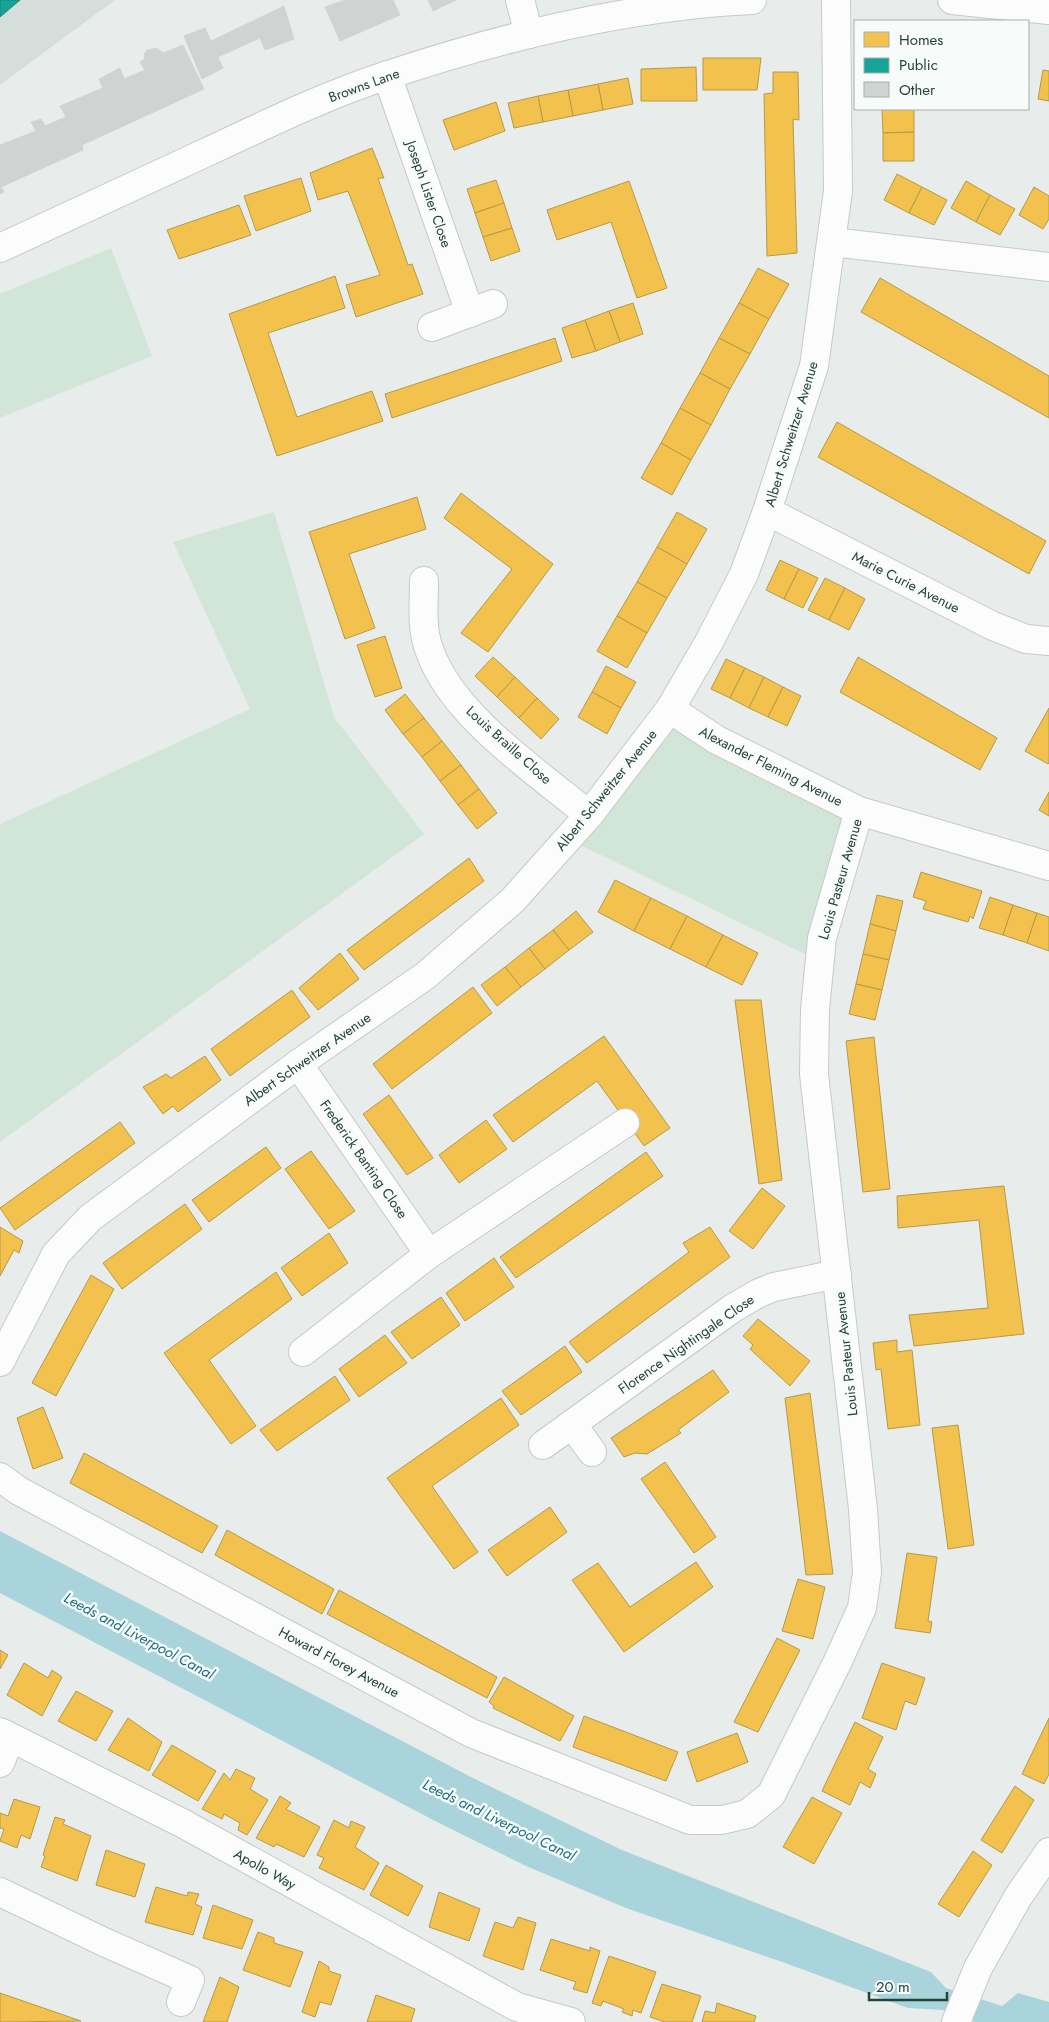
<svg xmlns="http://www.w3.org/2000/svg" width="1049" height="2022" viewBox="0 0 1049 2022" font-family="Jost,sans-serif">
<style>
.built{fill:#d6dedb}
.green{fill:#d1e6d8}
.water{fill:#a9d4db}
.homes{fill:#f2c14e;stroke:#b49b48}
.public{fill:#17a398;stroke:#1b867c}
.building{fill:#cfd4d2;stroke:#d1d6d4}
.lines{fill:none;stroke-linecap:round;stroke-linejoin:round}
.minor-casing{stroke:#c5cac8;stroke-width:30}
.minor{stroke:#fcfcfc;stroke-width:28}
.labels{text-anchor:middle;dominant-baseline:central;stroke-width:5;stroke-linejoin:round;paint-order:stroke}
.street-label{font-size:14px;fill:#24423a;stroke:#f7fbf9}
.water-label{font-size:15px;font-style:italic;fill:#1c6f80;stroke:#f7fbf9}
</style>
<rect width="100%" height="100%" fill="#e8edeb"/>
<!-- built -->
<polygon class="built" points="0,0 115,0 0,85"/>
<!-- green -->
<g class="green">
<polygon points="111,248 152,356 0,418 0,294"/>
<polygon points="274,512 334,717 424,834 0,1142 0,824 250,709 173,542"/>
<polygon points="670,716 850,813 815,959 572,841"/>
</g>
<!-- water -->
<polygon class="water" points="0,1531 473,1778 622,1850 931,1972 946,1988 1002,2006 1018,1993 1049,2002 1049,2022 975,2022 944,2010 908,2008 785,1963 626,1908 526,1866 439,1823 0,1593"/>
<!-- homes -->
<g class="homes">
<polygon points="703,58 761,58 757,90 703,90"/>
<polygon points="696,67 697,101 641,101 641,69"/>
<polygon points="1043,70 1049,71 1049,101 1038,99"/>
<polygon points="773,72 798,72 799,120 793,119 797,253 767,256 764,94 773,93"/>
<polygon points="628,78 633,104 603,110 598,84"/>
<polygon points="598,84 603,110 573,116 568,90"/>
<polygon points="568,90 573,116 543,122 538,96"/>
<polygon points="538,96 543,122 514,128 508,103"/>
<polygon points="496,102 505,131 454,150 443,120"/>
<polygon points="882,109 914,109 914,132 883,133"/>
<polygon points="914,132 914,161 883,161 883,133"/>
<polygon points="372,148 384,178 378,178 408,265 412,264 423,294 356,317 346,285 380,275 348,191 318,200 310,173"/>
<polygon points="897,174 922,187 909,213 884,200"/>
<polygon points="301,178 311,211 256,231 244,196"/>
<polygon points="496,180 504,203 475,213 467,189"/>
<polygon points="629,181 667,288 637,298 611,222 557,240 547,210"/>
<polygon points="966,181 990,195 976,222 951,208"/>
<polygon points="922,187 947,200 934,225 909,213"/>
<polygon points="1034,187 1049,196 1049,219 1043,229 1019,215"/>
<polygon points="990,195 1015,209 1000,235 976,222"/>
<polygon points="504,203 512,228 483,237 475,213"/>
<polygon points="239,205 251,235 179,259 167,230"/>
<polygon points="512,228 520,251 491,261 483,237"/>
<polygon points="758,268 789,284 769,319 739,303"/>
<polygon points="335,276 345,308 268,333 297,417 372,391 383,421 277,456 229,314"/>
<polygon points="880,278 1049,376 1049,418 861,312"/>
<polygon points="633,303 643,334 620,342 609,311"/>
<polygon points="739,303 769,319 750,354 719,338"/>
<polygon points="609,311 620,342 596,351 585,320"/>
<polygon points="585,320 596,351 572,358 562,328"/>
<polygon points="555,338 562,361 392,418 385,394"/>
<polygon points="719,338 750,354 730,389 700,373"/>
<polygon points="700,373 730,389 711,425 680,408"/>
<polygon points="680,408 711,425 691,460 661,443"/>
<polygon points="837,422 1046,541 1029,574 818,457"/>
<polygon points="661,443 691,460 672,495 641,478"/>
<polygon points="461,493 553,564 488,652 461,633 512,569 444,518"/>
<polygon points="417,497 426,529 349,554 375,628 345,639 309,532"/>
<polygon points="677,512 707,529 687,564 657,547"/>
<polygon points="657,547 687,564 667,598 637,582"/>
<polygon points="780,560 799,569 784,599 766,590"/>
<polygon points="799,569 818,578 803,608 784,599"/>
<polygon points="825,578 845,588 829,620 808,610"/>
<polygon points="637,582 667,598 647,633 617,616"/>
<polygon points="845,588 865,599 849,630 829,620"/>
<polygon points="617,616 647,633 627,668 597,651"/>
<polygon points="385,636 402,688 375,697 357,645"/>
<polygon points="493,657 515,677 497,697 475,676"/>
<polygon points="858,657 997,738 980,770 840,692"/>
<polygon points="726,659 745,668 730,698 711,689"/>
<polygon points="606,666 636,682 621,708 592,692"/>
<polygon points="745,668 764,677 749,708 730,698"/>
<polygon points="515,677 537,698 519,718 497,697"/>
<polygon points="764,677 783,687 768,717 749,708"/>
<polygon points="783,687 801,696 787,726 768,717"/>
<polygon points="592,692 621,708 607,734 578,717"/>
<polygon points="405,694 424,718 403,734 385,710"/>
<polygon points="537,698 559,719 541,739 519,718"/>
<polygon points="1049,708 1049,763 1048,764 1025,751"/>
<polygon points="424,718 442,741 422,757 403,734"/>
<polygon points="442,741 461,765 440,781 422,757"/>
<polygon points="461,765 479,789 458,805 440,781"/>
<polygon points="479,789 497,813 477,829 458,805"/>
<polygon points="1049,792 1049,816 1039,810"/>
<polygon points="469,858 484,881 364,970 347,950"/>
<polygon points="921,872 982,891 973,919 970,916 968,922 923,909 926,901 913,897"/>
<polygon points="615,880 651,898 634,931 598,912"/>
<polygon points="877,895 903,901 896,931 870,924"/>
<polygon points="990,897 1013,905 1003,935 979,928"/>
<polygon points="651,898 687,916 670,949 634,931"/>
<polygon points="1013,905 1037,913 1027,943 1003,935"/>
<polygon points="576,911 593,932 569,950 553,930"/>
<polygon points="1037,913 1049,917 1049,951 1027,943"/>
<polygon points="687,916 723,935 706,967 670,949"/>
<polygon points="870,924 896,931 889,960 863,954"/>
<polygon points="553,930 569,950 545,969 529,948"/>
<polygon points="723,935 758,953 742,985 706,967"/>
<polygon points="529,948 545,969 521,987 505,967"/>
<polygon points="340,953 359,979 318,1010 299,988"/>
<polygon points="863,954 889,960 882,990 856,984"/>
<polygon points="505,967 521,987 497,1006 481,985"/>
<polygon points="856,984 882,990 875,1020 849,1014"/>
<polygon points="473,987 492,1013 392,1089 373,1064"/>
<polygon points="292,990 310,1017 230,1076 211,1049"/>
<polygon points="735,1000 761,1000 782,1180 759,1184"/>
<polygon points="604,1036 670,1128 644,1146 597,1081 513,1142 493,1115"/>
<polygon points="874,1037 890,1189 863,1192 846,1041"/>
<polygon points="205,1056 221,1080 178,1112 173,1106 163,1114 143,1087 166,1074 171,1078"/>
<polygon points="389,1095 433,1158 407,1175 363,1114"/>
<polygon points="486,1120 507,1149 459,1183 439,1155"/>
<polygon points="120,1122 135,1143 15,1230 0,1208"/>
<polygon points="266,1147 281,1168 209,1222 192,1200"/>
<polygon points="311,1151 355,1211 329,1229 285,1169"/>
<polygon points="646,1152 663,1176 516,1278 500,1257"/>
<polygon points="1004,1186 1024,1334 914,1346 909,1315 988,1308 979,1220 898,1228 897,1196"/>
<polygon points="762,1188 785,1206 753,1249 729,1231"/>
<polygon points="185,1204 202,1229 122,1289 103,1263"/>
<polygon points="0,1227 23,1241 19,1253 14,1250 0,1276"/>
<polygon points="710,1227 730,1257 587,1363 569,1342 689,1252 683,1243"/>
<polygon points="329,1233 348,1263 302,1296 281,1268"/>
<polygon points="494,1258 514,1287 465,1321 446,1293"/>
<polygon points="276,1272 292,1299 209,1360 256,1426 231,1444 164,1353"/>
<polygon points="91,1275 114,1289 56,1396 32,1383"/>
<polygon points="441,1297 460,1325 412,1359 391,1332"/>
<polygon points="758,1319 810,1361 790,1386 750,1349 753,1345 743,1336"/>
<polygon points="385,1335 407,1363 359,1397 339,1369"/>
<polygon points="897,1340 897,1352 912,1350 920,1425 888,1429 881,1369 876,1370 873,1343"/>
<polygon points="565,1346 582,1372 521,1415 502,1391"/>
<polygon points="713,1370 729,1392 678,1430 681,1433 647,1454 635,1453 624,1457 611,1438"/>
<polygon points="335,1376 350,1400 277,1451 260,1430"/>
<polygon points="810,1393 833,1574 806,1575 785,1398"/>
<polygon points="501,1398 519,1425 432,1486 478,1552 454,1569 387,1478"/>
<polygon points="43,1407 63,1458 33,1469 17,1418"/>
<polygon points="958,1425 974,1545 948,1549 932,1428"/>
<polygon points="84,1453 218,1526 202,1553 70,1483"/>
<polygon points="665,1462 716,1537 694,1553 641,1479"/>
<polygon points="550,1507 567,1532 507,1576 488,1550"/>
<polygon points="227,1530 334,1589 322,1614 215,1555"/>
<polygon points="907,1553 937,1557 928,1621 932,1622 930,1633 895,1628"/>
<polygon points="696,1562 713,1587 624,1652 572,1580 598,1563 630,1607"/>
<polygon points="798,1579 825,1587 813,1639 782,1631"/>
<polygon points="339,1590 497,1677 487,1698 327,1614"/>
<polygon points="777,1638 800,1650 758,1732 734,1722"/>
<polygon points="0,1650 8,1655 0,1669"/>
<polygon points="24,1663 48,1678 52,1670 62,1677 42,1716 7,1695"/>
<polygon points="882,1663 925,1678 916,1705 905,1701 896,1730 862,1718"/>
<polygon points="504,1677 574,1716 560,1741 493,1708 494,1706 489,1702"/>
<polygon points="76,1691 113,1711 96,1741 58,1721"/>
<polygon points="584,1716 678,1752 666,1781 573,1747"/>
<polygon points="128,1718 162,1742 149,1771 108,1750"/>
<polygon points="1049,1718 1049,1774 1044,1784 1022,1774"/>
<polygon points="855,1722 883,1737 868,1769 876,1774 870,1788 860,1782 850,1805 822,1791"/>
<polygon points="737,1733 748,1762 697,1782 687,1752"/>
<polygon points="172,1745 216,1771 198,1801 152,1775"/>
<polygon points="236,1769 255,1778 250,1789 268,1800 247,1835 238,1830 240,1823 224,1814 222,1819 202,1809 224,1773 230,1780"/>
<polygon points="1015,1786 1034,1800 1002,1853 981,1840"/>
<polygon points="280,1796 291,1803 286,1809 320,1827 304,1857 276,1844 274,1847 256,1838"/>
<polygon points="812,1797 842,1813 814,1864 783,1847"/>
<polygon points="14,1799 40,1807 30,1839 21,1835 17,1848 0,1841 4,1829 0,1828 0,1813 8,1816"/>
<polygon points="55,1817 65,1820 63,1824 91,1836 77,1881 41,1867 45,1856 43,1855"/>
<polygon points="334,1820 349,1828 351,1821 365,1827 355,1847 379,1863 364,1890 319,1868 324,1858 317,1855"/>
<polygon points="106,1850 145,1864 135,1897 96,1885"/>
<polygon points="973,1851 992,1865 959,1917 938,1904"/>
<polygon points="386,1865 423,1886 408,1916 370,1895"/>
<polygon points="156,1887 187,1896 188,1892 199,1894 195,1904 202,1907 193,1935 145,1922"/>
<polygon points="439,1892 480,1909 469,1941 429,1927"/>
<polygon points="213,1905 253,1920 242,1949 203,1938"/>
<polygon points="518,1917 536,1923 523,1970 483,1956 495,1922 513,1928"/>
<polygon points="258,1932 274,1938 274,1943 303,1952 290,1987 243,1970"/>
<polygon points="551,1939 590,1951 590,1947 600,1951 587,1993 573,1989 576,1982 540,1970"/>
<polygon points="609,1956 656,1972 641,2013 633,2010 632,2016 622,2012 624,2009 603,2001 601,2006 592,2003"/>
<polygon points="319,1961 329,1967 329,1971 341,1975 331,2005 320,2002 315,2017 302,2012"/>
<polygon points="220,1977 239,1987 227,2022 203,2022"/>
<polygon points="662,1984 701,1996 692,2022 665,2022 650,2017"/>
<polygon points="0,1993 81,2021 0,2022"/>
<polygon points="376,1995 415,2009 411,2022 367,2022"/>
<polygon points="717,2003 756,2016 754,2022 702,2022 705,2011 715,2013"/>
</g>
<!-- public -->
<polygon class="public" points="0,0 20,0 0,17"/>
<!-- building -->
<g class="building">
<polygon points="345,0 393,0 400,15 340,41 325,7"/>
<polygon points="428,0 456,0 433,11"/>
<polygon points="284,6 294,39 265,50 260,38 218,57 223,68 202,79 184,36 205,28 211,41"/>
<polygon points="183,45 204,89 82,145 83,150 1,187 4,192 0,194 0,145 36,131 31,122 41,119 45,126 66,117 60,106 103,88 99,79 120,68 124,79 145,70 140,62 145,59 144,54 147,50 157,48 163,53"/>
</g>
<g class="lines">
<!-- minor casing -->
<g class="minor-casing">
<g id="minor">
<polyline points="520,0 529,34"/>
<polyline points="952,0 1049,10"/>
<polyline points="387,75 470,313"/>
<polyline points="832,242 1049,267"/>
<path d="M0,248C69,216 138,184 207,152C267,124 326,95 388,75C506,36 628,6 752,0"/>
<polyline points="432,327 493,304"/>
<polyline points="767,511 993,626 1026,639 1049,641"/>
<path d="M424,581C424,603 421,628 429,649C451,715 537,772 589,815"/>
<polyline points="670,709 717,740 859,811 1049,866"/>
<polyline points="298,1064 429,1254"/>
<polyline points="303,1352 429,1254 625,1123"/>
<polyline points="0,1362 56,1254 90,1218 298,1064 425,976 513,900 589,815 670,709 709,642 744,574 767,511 814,366 838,191 836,0"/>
<polyline points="572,1424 592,1452"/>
<polyline points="543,1445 733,1308 759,1293 774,1287 837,1274"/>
<polyline points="0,1477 19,1491 471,1733 690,1820 722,1820 747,1814 771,1795 838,1661 862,1608 867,1572 863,1509 814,1074 815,1010 822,938 859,811"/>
<polyline points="0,1732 182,1823 517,2007 571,2022"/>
<polyline points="0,1763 10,1738"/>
<polyline points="0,1892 104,1942 190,1980 181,2002"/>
<polyline points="956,2022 978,1968 1018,1897 1049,1852"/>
</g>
</g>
<!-- minor -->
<use href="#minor" class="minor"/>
</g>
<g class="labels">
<!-- street labels -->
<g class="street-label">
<text transform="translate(364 85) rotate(-20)">Browns Lane</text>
<text transform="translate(429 194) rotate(71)">Joseph Lister Close</text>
<text transform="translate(791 434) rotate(-73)">Albert Schweitzer Avenue</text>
<text transform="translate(906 582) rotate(27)">Marie Curie Avenue</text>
<text transform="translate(509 745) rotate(42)">Louis Braille Close</text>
<text transform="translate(771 766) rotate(27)">Alexander Fleming Avenue</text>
<text transform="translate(606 790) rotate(-51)">Albert Schweitzer Avenue</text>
<text transform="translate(840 879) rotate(-74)">Louis Pasteur Avenue</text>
<text transform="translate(307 1059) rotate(-35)">Albert Schweitzer Avenue</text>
<text transform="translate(364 1159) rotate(55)">Frederick Banting Close</text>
<text transform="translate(686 1344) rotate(-35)">Florence Nightingale Close</text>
<text transform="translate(846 1354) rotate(-96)">Louis Pasteur Avenue</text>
<text transform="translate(339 1662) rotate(28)">Howard Florey Avenue</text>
<text transform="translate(265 1869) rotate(29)">Apollo Way</text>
</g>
<!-- water labels -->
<g class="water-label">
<text transform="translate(139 1636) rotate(28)">Leeds and Liverpool Canal</text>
<text transform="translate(499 1820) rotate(26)">Leeds and Liverpool Canal</text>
</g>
</g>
<!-- legend -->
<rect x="854" y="20" width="175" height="90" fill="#f7fbf9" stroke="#a3b1ad"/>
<rect x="864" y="32" width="25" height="15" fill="#f2c14e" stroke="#a3b1ad"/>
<text x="899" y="45" font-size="15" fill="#24423a">Homes</text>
<rect x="864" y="58" width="25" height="15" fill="#17a398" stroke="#a3b1ad"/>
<text x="899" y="70" font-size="15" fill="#24423a">Public</text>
<rect x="864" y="82" width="25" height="15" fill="#cfd4d2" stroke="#a3b1ad"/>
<text x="899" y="95" font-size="15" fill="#24423a">Other</text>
<!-- scale -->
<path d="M869 1992v8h78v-8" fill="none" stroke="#24423a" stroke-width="2.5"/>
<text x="876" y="1992" font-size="15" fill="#24423a" stroke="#f7fbf9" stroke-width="4" paint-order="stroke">20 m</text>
</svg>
